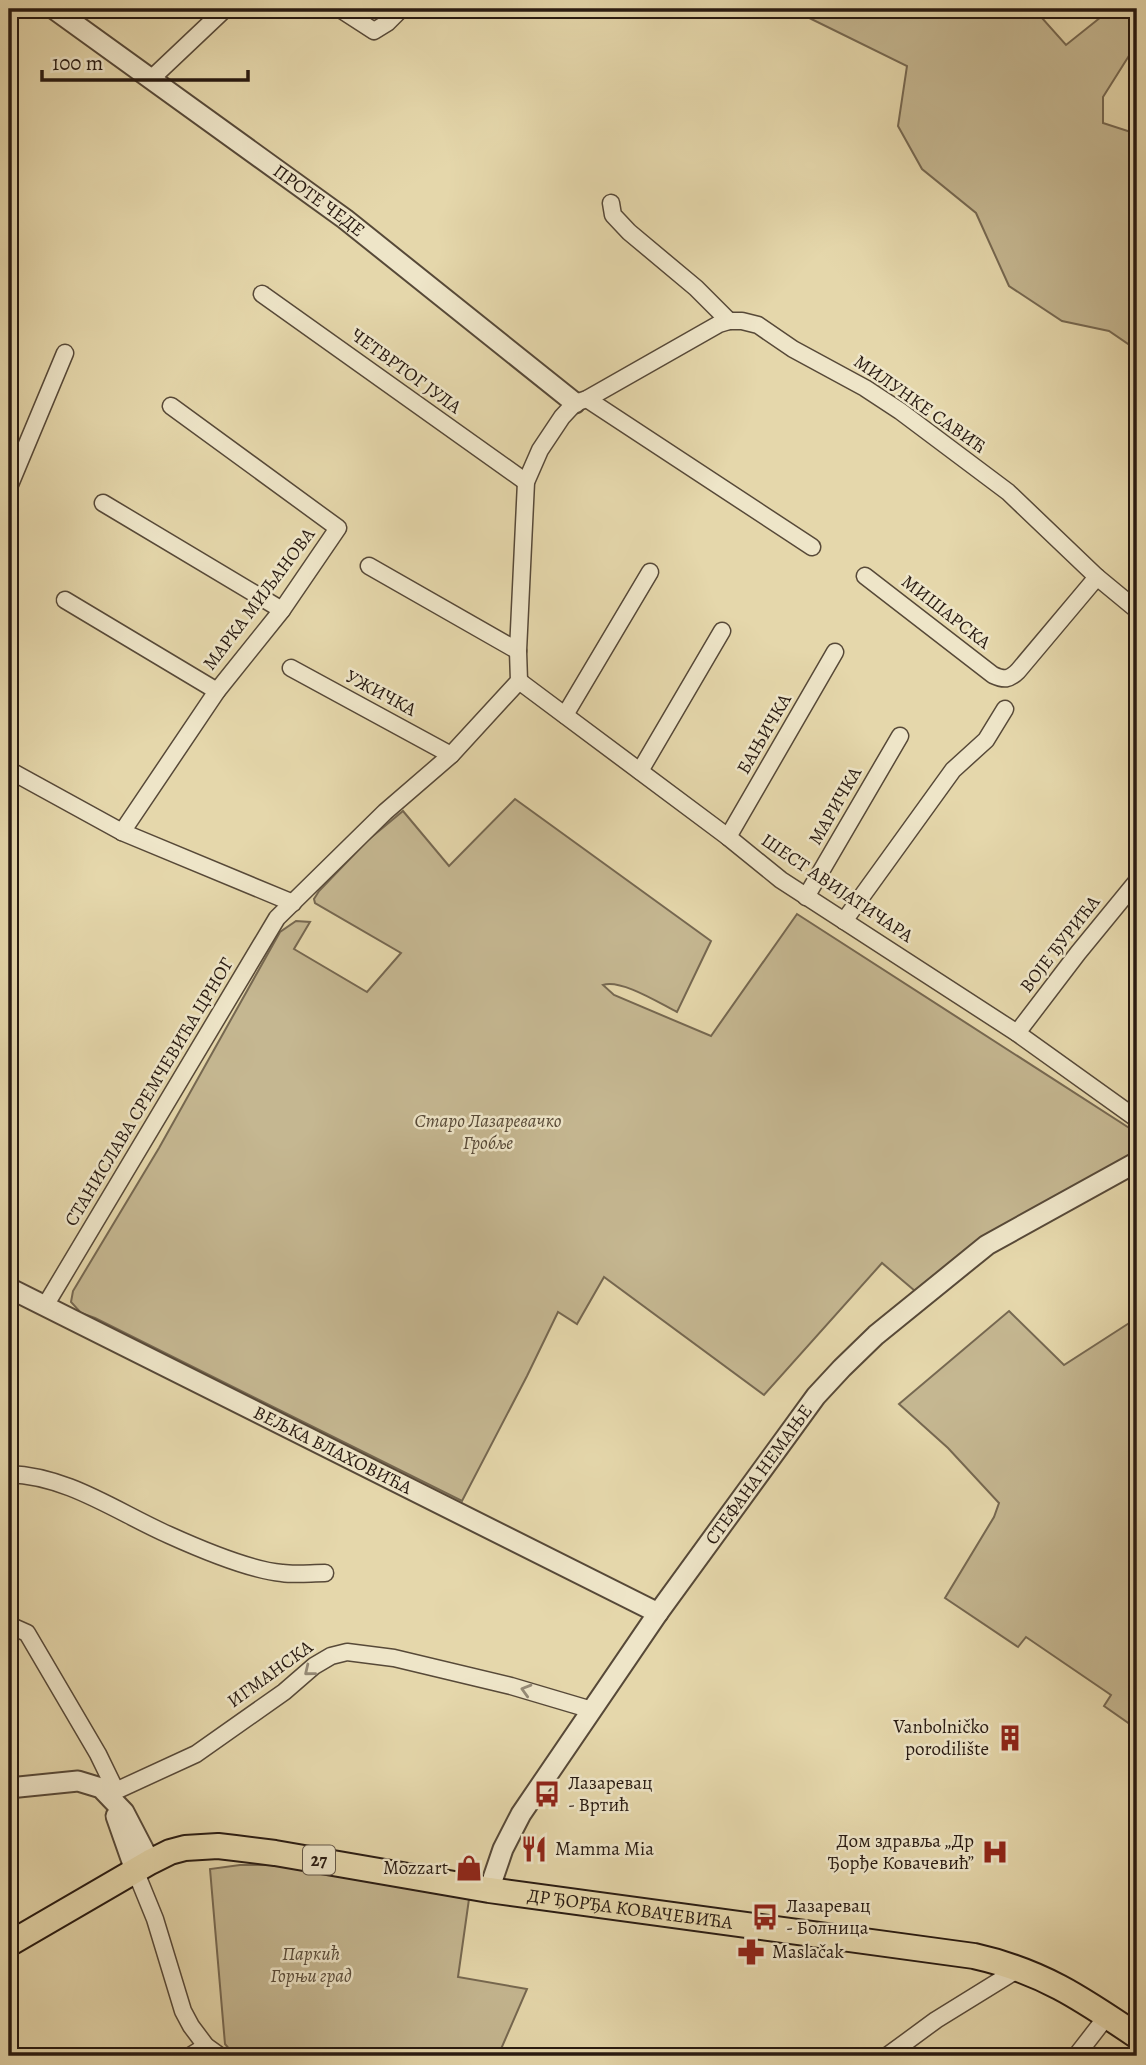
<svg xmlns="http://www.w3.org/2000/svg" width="1146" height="2065" viewBox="0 0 1146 2065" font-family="Alegreya,serif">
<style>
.green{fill:#c5b791;stroke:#766851;stroke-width:2}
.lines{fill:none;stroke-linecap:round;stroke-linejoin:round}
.minor-casing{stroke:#574938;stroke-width:19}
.tertiary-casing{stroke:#574938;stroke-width:23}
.primary-casing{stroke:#281a11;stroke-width:28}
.minor{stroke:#eee5c8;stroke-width:16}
.tertiary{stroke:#eee5c8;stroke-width:19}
.primary{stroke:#e5d7ab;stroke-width:24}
.oneway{stroke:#958a76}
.labels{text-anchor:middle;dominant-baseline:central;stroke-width:5;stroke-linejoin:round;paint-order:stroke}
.shield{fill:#eee5c8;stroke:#635748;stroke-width:2}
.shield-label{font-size:18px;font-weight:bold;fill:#281a11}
.street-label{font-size:19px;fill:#281a11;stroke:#eee5c8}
.park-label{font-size:19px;font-style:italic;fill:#574937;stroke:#eee5c8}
.poi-label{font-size:19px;fill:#281a11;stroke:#eee5c8;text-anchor:start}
</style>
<rect width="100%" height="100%" fill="#e5d7ab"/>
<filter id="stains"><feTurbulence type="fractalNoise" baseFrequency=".00286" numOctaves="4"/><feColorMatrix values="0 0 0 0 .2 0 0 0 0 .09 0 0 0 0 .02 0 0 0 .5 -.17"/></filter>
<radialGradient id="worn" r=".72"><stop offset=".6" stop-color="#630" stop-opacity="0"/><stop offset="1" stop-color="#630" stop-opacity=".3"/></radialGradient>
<!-- green -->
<g class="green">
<polygon points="791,9 1034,9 1066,45 1111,9 1136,9 1137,43 1103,97 1103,123 1137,134 1137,350 1109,331 1062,321 1009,286 976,213 922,169 898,126 907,66"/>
<path d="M515,799L711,941L677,1012C659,1003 621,979 603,985L614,995L711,1036L797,914L1137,1133V1158L997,1230L915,1291L882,1263L764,1395L604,1277L577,1324L558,1312L527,1376L462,1501L95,1318L81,1313L71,1302L73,1291L159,1148L280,932L296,921L310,922L294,949L367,992L401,953L315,903L314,899L319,891L368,840L403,811L449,866Z"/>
<polygon points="1009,1311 1064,1365 1137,1318 1137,1729 1104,1706 1111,1695 1026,1637 1018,1647 945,1598 994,1517 999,1503 948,1448 899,1404"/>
<polygon points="240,1865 273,1865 469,1899 458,1977 527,1989 498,2056 235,2056 225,2044 210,1869"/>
</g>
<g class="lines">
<!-- minor casing -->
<g class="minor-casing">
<g id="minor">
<polyline points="340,9 374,31 387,23 401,9"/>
<polyline points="151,79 225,9"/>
<polyline points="611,203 613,215 629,232 696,288 729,321"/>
<polyline points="262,294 526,482"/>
<polyline points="587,399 812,547"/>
<polyline points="9,487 65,353"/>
<polyline points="103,503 282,610"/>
<polyline points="369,566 518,651"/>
<path d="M865,576L993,675C1004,680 1009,680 1018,671L1097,577"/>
<polyline points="65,600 217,691"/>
<polyline points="291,668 451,755"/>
<polyline points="519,681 728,837 781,880 1017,1033 1137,1119"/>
<polyline points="565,715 650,572"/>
<polyline points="9,770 122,832 293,903"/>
<polyline points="640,771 722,631"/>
<polyline points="122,832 217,691 282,610 338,528 171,406"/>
<polyline points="728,837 835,652"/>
<polyline points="806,897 900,736"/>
<polyline points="844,921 953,770 986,740 1005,709"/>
<polyline points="1017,1033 1078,953 1137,881"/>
<polyline points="45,1306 277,918 385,812 451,755 519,681 518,651 526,482 540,450 562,417 575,403 587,399 719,324 729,321 742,321 758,325 793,349 865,388 900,411 1008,492 1097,577 1137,610"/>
<path d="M9,1474C68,1476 117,1512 169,1535C200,1549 249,1570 282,1573C296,1575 311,1573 325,1573"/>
<polyline points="9,1625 27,1633 98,1754 116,1791"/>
<polyline points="109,1794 196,1754 284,1692 314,1666 331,1656 347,1652 394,1658 511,1686 592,1710"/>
<polyline points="135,1870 155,1919 183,2011 191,2026 206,2046 220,2056"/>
<polyline points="190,2056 206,2046"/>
<polyline points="887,2056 936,2020 1020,1968"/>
<polyline points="1076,2056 1107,2016"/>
</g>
</g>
<!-- tertiary casing -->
<g class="tertiary-casing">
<g id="tertiary">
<path id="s1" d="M54,9L345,219L575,403"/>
<path id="s2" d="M9,1288L658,1613"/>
<polyline points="9,1788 78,1781 101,1788 124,1812 150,1862"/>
<polyline points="116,1816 135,1870"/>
<path id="s3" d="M489,1890L503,1849L521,1814L658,1613L816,1396L842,1368L876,1335L987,1245L1137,1162"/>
</g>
</g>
<!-- primary casing -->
<g class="primary-casing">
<g id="primary">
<path id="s4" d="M9,1944L150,1862L170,1852L185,1848L218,1846L235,1848L275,1853L489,1890L974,1956C1041,1971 1081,1998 1137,2036"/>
</g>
</g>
<!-- minor -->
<use href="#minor" class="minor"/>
<!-- tertiary -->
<use href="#tertiary" class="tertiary"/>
<!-- primary -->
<use href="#primary" class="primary"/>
</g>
<!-- one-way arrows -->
<defs><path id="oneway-chevron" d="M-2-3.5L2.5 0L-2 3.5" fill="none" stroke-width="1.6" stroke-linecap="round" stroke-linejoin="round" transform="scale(1.75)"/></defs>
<g class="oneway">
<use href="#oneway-chevron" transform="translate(309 1671) rotate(141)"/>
<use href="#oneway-chevron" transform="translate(526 1690) rotate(-164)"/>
</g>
<!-- icons -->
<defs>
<g id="building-bare" transform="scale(2.1)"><path d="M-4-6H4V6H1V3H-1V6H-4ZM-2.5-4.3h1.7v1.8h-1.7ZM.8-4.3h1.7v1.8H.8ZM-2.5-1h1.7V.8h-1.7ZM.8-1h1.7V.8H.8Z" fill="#8f2418" stroke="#eee5c8" stroke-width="2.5" paint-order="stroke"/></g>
<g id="bus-bare" transform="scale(2.1)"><path d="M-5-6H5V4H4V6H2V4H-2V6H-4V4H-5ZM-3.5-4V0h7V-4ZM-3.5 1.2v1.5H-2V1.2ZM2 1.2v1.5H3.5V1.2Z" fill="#8f2418" stroke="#eee5c8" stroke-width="2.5" paint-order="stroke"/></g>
<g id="restaurant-bare" transform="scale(2.1)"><path d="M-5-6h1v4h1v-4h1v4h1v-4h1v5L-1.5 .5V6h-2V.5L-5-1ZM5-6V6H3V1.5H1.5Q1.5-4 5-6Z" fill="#8f2418" stroke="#eee5c8" stroke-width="2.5" paint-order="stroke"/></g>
<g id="hospital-bare" transform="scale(2.1)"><path d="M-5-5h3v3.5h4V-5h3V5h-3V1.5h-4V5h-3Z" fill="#8f2418" stroke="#eee5c8" stroke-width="2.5" paint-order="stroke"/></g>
<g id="shop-bare" transform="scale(2.1)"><path d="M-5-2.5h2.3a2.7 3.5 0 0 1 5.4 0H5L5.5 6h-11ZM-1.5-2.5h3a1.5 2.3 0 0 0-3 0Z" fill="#8f2418" stroke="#eee5c8" stroke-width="2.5" paint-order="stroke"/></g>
<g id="pharmacy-bare" transform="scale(2.1)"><path d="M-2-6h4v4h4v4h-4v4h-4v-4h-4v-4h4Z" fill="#8f2418" stroke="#eee5c8" stroke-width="2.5" paint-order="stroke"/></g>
</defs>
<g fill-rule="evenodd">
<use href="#building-bare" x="1010" y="1738"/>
<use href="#bus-bare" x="547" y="1794"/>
<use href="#restaurant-bare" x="534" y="1849"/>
<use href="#hospital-bare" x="995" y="1852"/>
<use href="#shop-bare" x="469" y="1868"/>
<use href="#bus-bare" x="765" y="1917"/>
<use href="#pharmacy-bare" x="751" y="1952"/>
</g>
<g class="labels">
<!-- shield labels -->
<rect class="shield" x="303" y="1845.5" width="32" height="29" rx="5"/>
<g class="shield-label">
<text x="319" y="1860">27</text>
</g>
<!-- street labels -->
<g class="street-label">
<text stroke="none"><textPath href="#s1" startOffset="327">ПРОТЕ ЧЕДЕ</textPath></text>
<text transform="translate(406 371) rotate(36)">ЧЕТВРТОГ ЈУЛА</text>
<text transform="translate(920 404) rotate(35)">МИЛУНКЕ САВИЋ</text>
<text transform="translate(259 599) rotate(-53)">МАРКА МИЉАНОВА</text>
<text transform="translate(946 612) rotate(38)">МИШАРСКА</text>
<text transform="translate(381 693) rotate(28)">УЖИЧКА</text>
<text transform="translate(764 734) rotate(-60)">БАЊИЧКА</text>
<text transform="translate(835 806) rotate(-60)">МАРИЧКА</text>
<text transform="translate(837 888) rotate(34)">ШЕСТ АВИЈАТИЧАРА</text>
<text transform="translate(1060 944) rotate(-52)">ВОЈЕ ЂУРИЋА</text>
<text transform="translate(149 1092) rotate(-59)">СТАНИСЛАВА СРЕМЧЕВИЋА ЦРНОГ</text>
<text stroke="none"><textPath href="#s2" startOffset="362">ВЕЉКА ВЛАХОВИЋА</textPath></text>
<text stroke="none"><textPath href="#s3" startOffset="497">СТЕФАНА НЕМАЊЕ</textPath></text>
<text transform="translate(270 1674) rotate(-36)">ИГМАНСКА</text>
<text stroke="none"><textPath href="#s4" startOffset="651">ДР ЂОРЂА КОВАЧЕВИЋА</textPath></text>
</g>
<!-- park labels -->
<g class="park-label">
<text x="488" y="1121">Старо Лазаревачко<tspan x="488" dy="22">Гробље</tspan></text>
<text x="311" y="1954">Паркић<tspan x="311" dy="22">Горњи град</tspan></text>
</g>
<!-- poi labels -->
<g class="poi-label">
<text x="989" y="1727" text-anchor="end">Vanbolničko<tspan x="989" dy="22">porodilište</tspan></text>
<text x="568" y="1783">Лазаревац<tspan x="568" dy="22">- Вртић</tspan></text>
<text x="974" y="1841" text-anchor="end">Дом здравља „Др<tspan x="974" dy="22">Ђорђе Ковачевић”</tspan></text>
<text x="555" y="1849">Mamma Mia</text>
<text x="448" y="1868" text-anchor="end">Mozzart</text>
<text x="786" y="1906">Лазаревац<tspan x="786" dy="22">- Болница</tspan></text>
<text x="772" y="1952">Maslačak</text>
</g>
</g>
<!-- margin -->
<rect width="1146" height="2065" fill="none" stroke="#e5d7ab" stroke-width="35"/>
<rect x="10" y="10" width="1125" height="2044" fill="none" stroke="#281a11" stroke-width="3.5"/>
<rect x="18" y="18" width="1111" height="2030" fill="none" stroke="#281a11" stroke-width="2"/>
<!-- scale -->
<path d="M42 70v10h206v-10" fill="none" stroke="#281a11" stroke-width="3.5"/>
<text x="52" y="70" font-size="21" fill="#281a11" stroke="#eee5c8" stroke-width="5" paint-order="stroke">100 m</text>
<rect width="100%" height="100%" filter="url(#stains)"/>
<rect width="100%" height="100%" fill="url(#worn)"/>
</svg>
